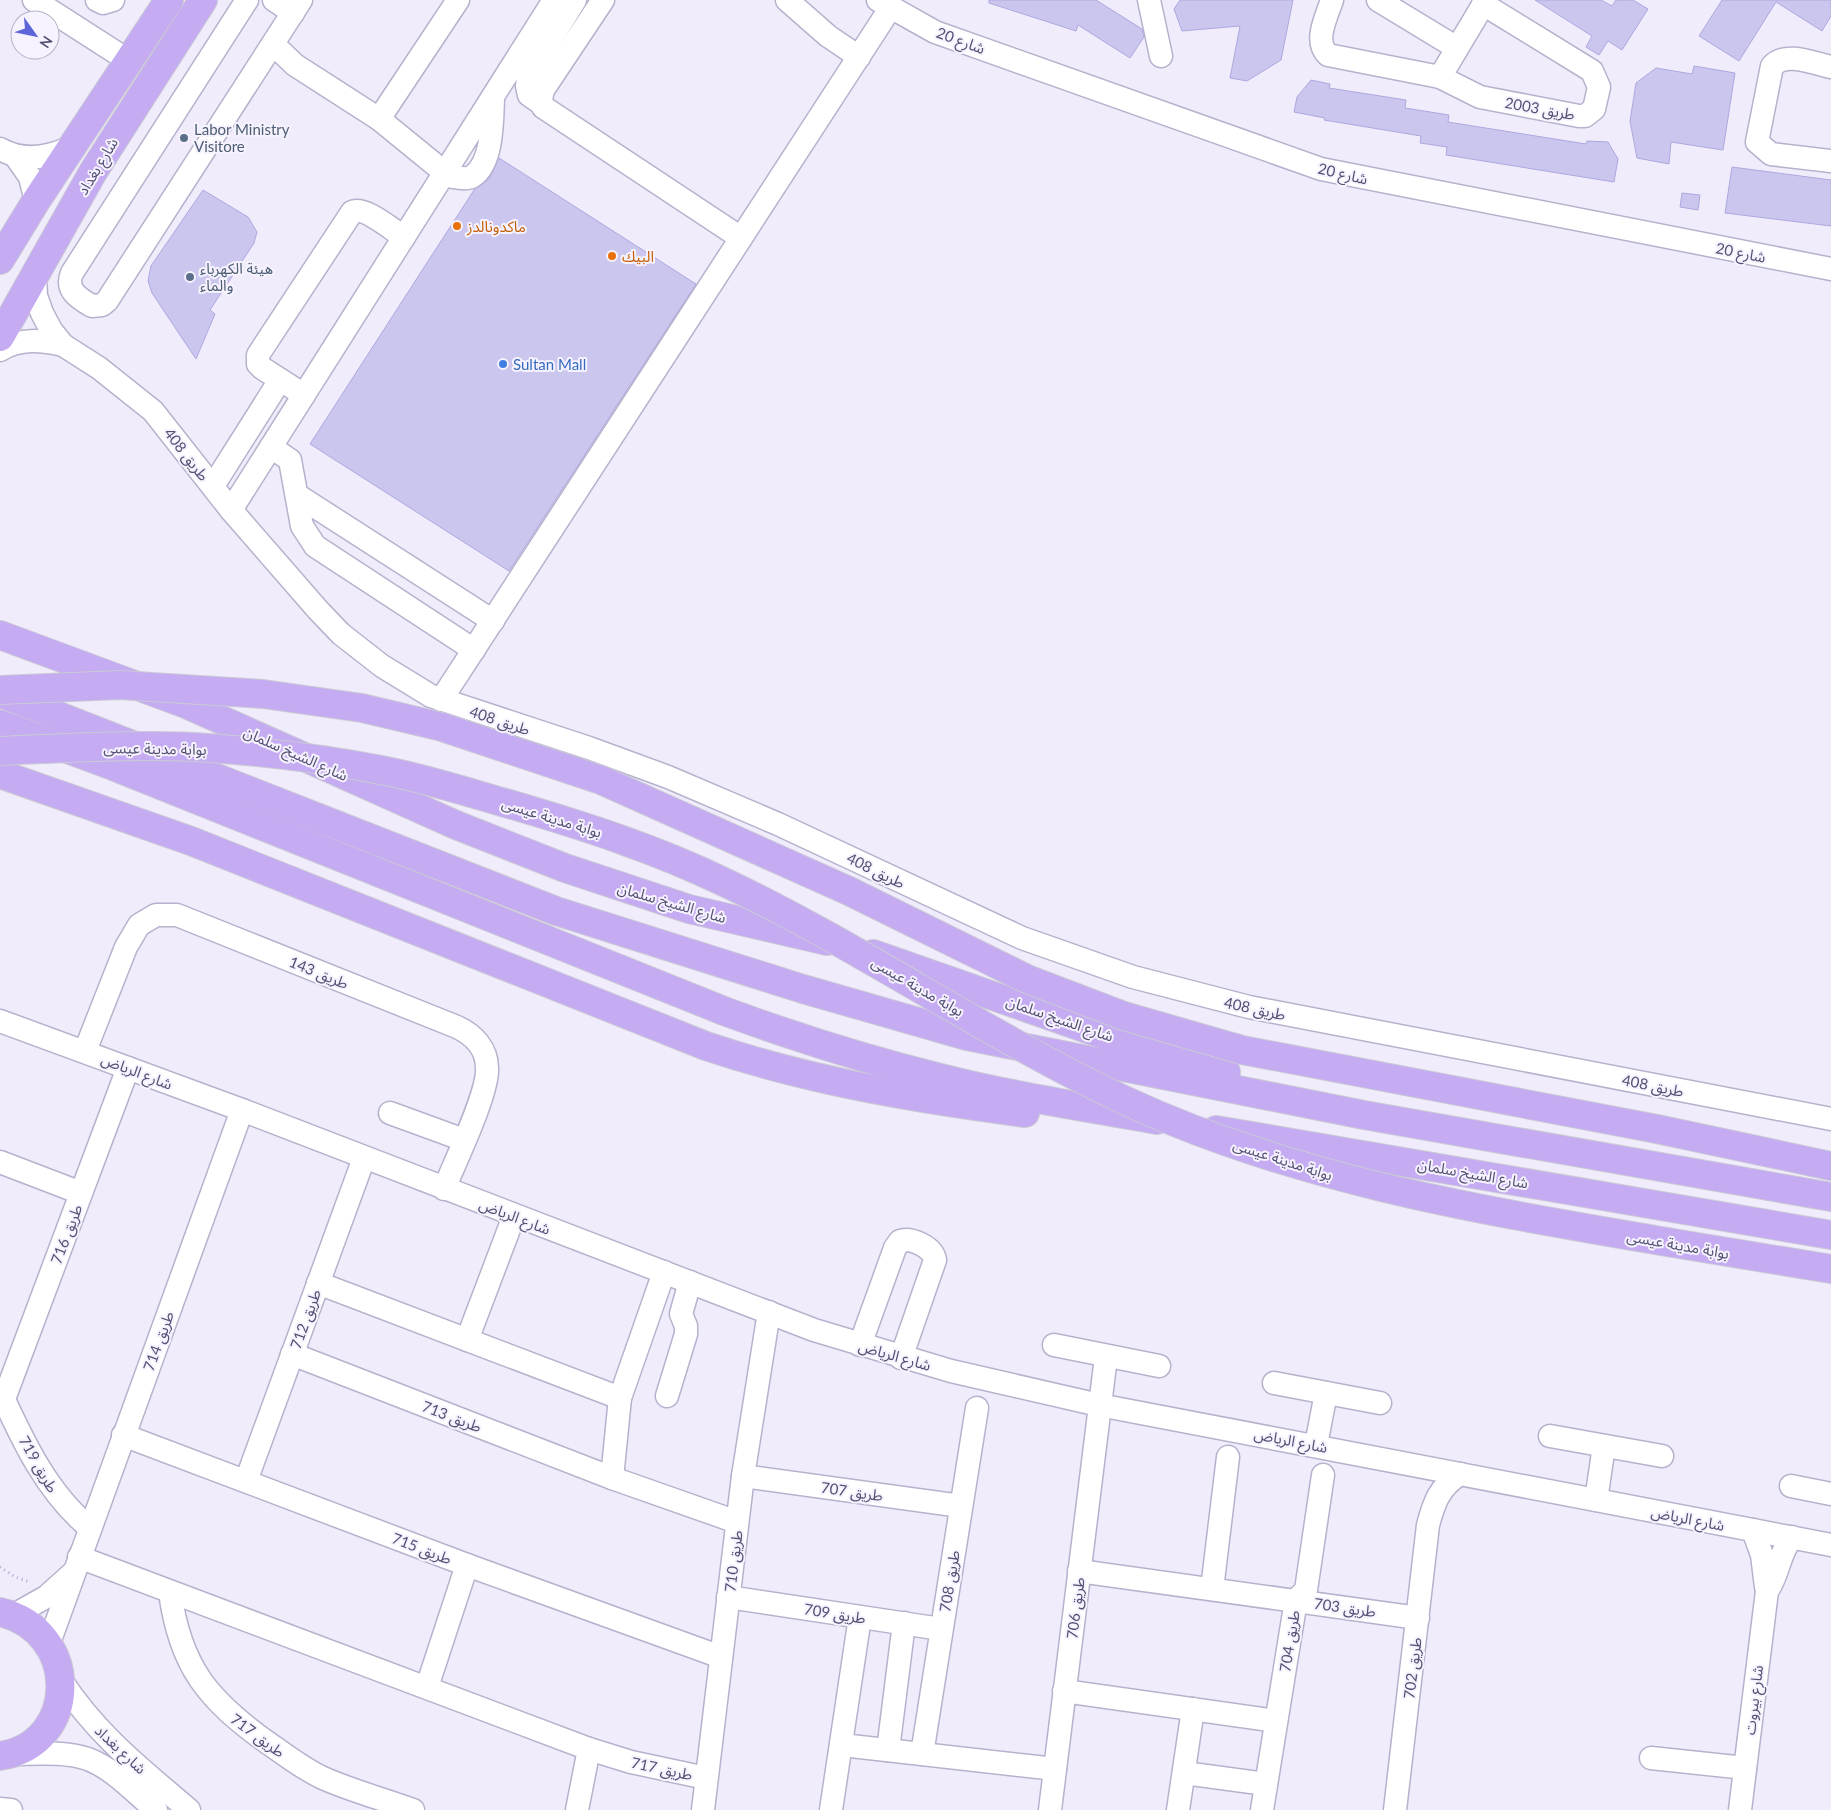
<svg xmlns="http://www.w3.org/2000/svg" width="1831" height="1810" viewBox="0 0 1831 1810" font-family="Lato,'Noto Sans Arabic',sans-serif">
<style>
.building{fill:#cbc6ee;stroke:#ada8df}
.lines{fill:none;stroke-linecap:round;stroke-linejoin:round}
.minor-casing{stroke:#b6b2cd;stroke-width:25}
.major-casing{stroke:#cbcad5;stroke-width:30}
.path{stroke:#ada9d3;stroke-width:3;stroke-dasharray:1 4;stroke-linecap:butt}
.minor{stroke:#fff;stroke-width:22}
.major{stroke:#c4abf2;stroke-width:28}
.major-bridge-casing{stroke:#cbcad5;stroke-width:30;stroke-linecap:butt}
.major-bridge{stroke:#c4abf2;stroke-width:28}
.service-dot{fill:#5c6f8a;stroke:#f6f2fe;stroke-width:2}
.food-dot{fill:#e8710a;stroke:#f6f2fe;stroke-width:2}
.shop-dot{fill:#3f7fe0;stroke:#f6f2fe;stroke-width:2}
.labels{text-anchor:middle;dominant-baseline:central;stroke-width:4;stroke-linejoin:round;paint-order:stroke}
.street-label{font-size:15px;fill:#535074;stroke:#f6f2fe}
.service-label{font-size:15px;fill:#4e5e75;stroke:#f6f2fe;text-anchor:start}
.food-label{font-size:15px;fill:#c56008;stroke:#f6f2fe;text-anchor:start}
.shop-label{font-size:15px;fill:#366cbe;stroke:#f6f2fe;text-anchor:start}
</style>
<rect width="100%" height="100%" fill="#f1ecfb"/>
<!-- building -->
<g class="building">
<polygon points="989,0 1096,0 1142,29 1144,37 1130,58 1078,25 1076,31 989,3"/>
<polygon points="1180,0 1293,0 1281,60 1247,81 1230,78 1240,26 1182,31 1174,9"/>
<polygon points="1535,0 1601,0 1612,6 1616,0 1633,0 1648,9 1622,50 1608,41 1599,55 1586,47 1592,36"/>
<polygon points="1722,0 1831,0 1831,16 1822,31 1776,2 1739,61 1699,36"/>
<polygon points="1694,66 1735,73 1723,150 1671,142 1669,164 1637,158 1630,121 1636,83 1656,68 1692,74"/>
<polygon points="1311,80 1330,84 1329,88 1406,100 1405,108 1449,115 1448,122 1586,144 1587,141 1608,142 1618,159 1614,182 1446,155 1447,147 1420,143 1421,136 1324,120 1325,118 1294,112 1297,97"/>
<polygon points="499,158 696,284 509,571 310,444 474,190 489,179"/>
<polygon points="1732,167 1831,180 1831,226 1725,213"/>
<polygon points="203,190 248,217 257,232 254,243 210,310 215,314 196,359 152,293 148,281 151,266"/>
<polygon points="1682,193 1700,195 1698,210 1680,207"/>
</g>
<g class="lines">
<!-- minor casing -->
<g class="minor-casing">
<g id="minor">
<polyline points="34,0 129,61"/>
<polyline points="97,0 103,3 113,0"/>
<path d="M247,0L72,273C65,290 78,298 92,306L102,305L107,301L301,0"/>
<polyline points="274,0 293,13"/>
<polyline points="603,0 543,90 541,99 543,107 741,238"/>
<polyline points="787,0 828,36 859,57"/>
<polyline points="878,0 935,32 1321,169 1831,269"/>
<polyline points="1149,0 1161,56"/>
<path d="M1332,0C1327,16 1313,41 1328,55L1440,77L1480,97L1579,116H1585L1594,109L1599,87L1592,71L1483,4"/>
<polyline points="1378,0 1457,48"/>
<polyline points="273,44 295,65 379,119 458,0"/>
<path d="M1831,67C1813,63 1786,51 1772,66L1757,142L1771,154L1831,161"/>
<polyline points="1440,77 1486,0"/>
<polyline points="542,104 529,95 527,86 528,77 575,0"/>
<polyline points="379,119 444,172"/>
<path d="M0,149C23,162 48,158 71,147"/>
<polyline points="16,157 30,177 36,201"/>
<path d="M443,175C450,176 467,181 473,176C493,162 492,120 493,99"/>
<polyline points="35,277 36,296 42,313 51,330 63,345 99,368 153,411 231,510 318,610 341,634 382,666 431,696 589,748 668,777 778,824 1022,938 1133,977 1249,1007 1831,1119"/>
<path d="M0,350C20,338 41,340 63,345"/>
<path d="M304,395L262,368L258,364V355L352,212C365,206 392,230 404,237"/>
<polyline points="271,447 290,460 302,526 315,546 474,650"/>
<polyline points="213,486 280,380"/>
<polyline points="297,495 493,621"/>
<polyline points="231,510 554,0"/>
<polyline points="441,700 891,7"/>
<polyline points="0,1021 242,1110 814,1330 951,1371 1099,1405 1831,1545"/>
<path d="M85,1051L126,947L139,925L156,915H177L457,1027C474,1035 487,1049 487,1068C489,1092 454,1164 444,1189"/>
<polyline points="390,1113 464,1140"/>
<polyline points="0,1162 81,1193"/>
<polyline points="318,1283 620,1398"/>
<polyline points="467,1340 514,1216"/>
<path d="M860,1345L895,1248L900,1241C911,1237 933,1247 935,1260L901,1358"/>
<polyline points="1054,1345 1159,1366"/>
<polyline points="292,1354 612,1478 737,1522"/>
<polyline points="1274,1383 1380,1403"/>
<path d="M0,1391C23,1441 47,1493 90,1528"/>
<polyline points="667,1396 686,1334 686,1326 681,1314 690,1282"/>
<polyline points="4,1399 128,1068"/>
<polyline points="123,1435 467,1565 721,1657"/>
<polyline points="1550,1436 1662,1456"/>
<polyline points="1316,1445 1326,1393"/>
<polyline points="743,1476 961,1506"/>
<polyline points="612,1478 620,1398 664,1272"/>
<polyline points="246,1481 364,1158"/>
<polyline points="1791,1486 1831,1494"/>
<polyline points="1596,1500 1604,1446"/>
<polyline points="1753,1530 1762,1555 1766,1587"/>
<polyline points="79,1557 589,1749 631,1762 706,1778"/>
<polyline points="1079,1571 1418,1618"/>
<polyline points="1212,1589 1228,1457"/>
<path d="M170,1592C180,1667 208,1700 268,1743C286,1755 303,1769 323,1778C352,1791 383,1799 413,1810"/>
<polyline points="728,1597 941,1629"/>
<polyline points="14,1615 46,1597 74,1572"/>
<polyline points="49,1643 242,1110"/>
<path d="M61,1680C97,1735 140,1768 189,1810"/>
<polyline points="427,1687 467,1565"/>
<polyline points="1064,1691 1276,1721"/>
<polyline points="842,1745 1055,1769"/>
<polyline points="888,1750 904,1623"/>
<path d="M10,1754C35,1754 64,1751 88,1759C114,1769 135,1793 156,1810"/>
<polyline points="922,1754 977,1408"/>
<polyline points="1651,1758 1745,1768"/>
<polyline points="1184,1773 1266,1784"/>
<polyline points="0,1809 11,1810"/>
<polyline points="577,1810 589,1749"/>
<polyline points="703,1810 743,1476 769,1312"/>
<polyline points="831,1810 860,1617"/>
<polyline points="1050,1810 1106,1357"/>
<polyline points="1178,1810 1193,1709"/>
<polyline points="1262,1810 1296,1600 1306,1590 1323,1475"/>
<path d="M1395,1810L1428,1525C1434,1503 1439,1487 1460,1474"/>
<path d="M1740,1810L1767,1591C1779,1575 1778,1555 1792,1537"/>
</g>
</g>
<!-- major casing -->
<g class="major-casing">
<g id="major">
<polyline points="0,260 36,201 169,0"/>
<polyline points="0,337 93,172 203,0"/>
<polyline points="0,635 186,704 456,825 565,868 689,909 827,941"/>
<polyline points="0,693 556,911 803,989 967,1036 1364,1115 1831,1197"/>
<path d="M0,724L113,766L724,1011C795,1037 867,1060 941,1078C1012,1096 1085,1107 1157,1120"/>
<path d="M0,774L191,841L706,1046C810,1081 917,1099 1025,1113"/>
<polyline points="873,954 1099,1033 1226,1072"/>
<polyline points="1657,1129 1831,1166"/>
<polyline points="1216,1130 1831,1235"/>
<polyline points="1673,1243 1831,1269"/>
<path d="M0,1612C81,1631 80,1744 0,1756"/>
</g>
</g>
<!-- path -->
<polyline class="path" points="0,1567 15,1577 30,1582"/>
<!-- minor -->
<use href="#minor" class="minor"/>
<!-- major -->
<use href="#major" class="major"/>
<!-- major-bridge casing -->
<g class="major-bridge-casing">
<g id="major-bridge">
<polyline points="0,690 120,685 263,694 362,708 442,727 601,780 849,891 1027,979 1124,1016 1242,1050 1657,1129"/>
<path d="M0,751C65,748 130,744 195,747C257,751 320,758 381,770C424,778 467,792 509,804C584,826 656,849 726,883C863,948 988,1036 1124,1100C1298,1181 1486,1211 1673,1243"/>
</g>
</g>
<!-- major-bridge -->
<use href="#major-bridge" class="major-bridge"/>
</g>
<!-- markers -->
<g class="service-dot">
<circle cx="184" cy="138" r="5"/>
<circle cx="190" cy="277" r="5"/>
</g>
<g class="food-dot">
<circle cx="457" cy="226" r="5"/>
<circle cx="612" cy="256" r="5"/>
</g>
<circle class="shop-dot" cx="503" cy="364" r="5"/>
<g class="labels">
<!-- street labels -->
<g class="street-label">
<text transform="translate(961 40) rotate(20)">شارع 20</text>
<text transform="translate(1540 108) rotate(10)">طريق 2003</text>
<text transform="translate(97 166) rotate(-59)">شارع بغداد</text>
<text transform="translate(1343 173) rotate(13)">شارع 20</text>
<text transform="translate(1741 252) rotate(11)">شارع 20</text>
<text transform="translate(187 454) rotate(52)">طريق 408</text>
<text transform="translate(500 720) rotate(18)">طريق 408</text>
<text transform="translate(155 748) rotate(1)">بوابة مدينة عيسى</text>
<text transform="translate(296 753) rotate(24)">شارع الشيخ سلمان</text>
<text transform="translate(552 817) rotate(17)">بوابة مدينة عيسى</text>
<text transform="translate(876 870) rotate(26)">طريق 408</text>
<text transform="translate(672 902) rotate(16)">شارع الشيخ سلمان</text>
<text transform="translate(319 972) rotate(22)">طريق 143</text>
<text transform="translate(918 986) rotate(30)">بوابة مدينة عيسى</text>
<text transform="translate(1255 1008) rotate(12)">طريق 408</text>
<text transform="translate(1060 1018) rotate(19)">شارع الشيخ سلمان</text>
<text transform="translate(137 1071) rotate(21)">شارع الرياض</text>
<text transform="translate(1653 1085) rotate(11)">طريق 408</text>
<text transform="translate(1283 1159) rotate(18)">بوابة مدينة عيسى</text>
<text transform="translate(1473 1173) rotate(10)">شارع الشيخ سلمان</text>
<text transform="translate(515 1216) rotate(21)">شارع الرياض</text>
<text transform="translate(66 1234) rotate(-69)">طريق 716</text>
<text transform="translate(1678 1244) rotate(10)">بوابة مدينة عيسى</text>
<text transform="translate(305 1319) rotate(-70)">طريق 712</text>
<text transform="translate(158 1341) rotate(-70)">طريق 714</text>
<text transform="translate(895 1355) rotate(16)">شارع الرياض</text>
<text transform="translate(452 1416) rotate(21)">طريق 713</text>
<text transform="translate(1291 1440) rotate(11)">شارع الرياض</text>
<text transform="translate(39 1464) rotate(60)">طريق 719</text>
<text transform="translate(852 1491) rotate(8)">طريق 707</text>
<text transform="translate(1688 1518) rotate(11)">شارع الرياض</text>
<text transform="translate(422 1548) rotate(21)">طريق 715</text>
<text transform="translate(733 1561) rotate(-83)">طريق 710</text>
<text transform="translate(949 1581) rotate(-81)">طريق 708</text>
<text transform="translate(1345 1607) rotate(8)">طريق 703</text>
<text transform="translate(1075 1608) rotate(-83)">طريق 706</text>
<text transform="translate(835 1613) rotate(9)">طريق 709</text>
<text transform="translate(1289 1641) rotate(-81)">طريق 704</text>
<text transform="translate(1412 1668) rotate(-83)">طريق 702</text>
<text transform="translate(1753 1700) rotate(-83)">شارع بيروت</text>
<text transform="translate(258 1735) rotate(36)">طريق 717</text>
<text transform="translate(121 1749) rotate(43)">شارع بغداد</text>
<text transform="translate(662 1768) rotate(12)">طريق 717</text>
</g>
<!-- service labels -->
<g class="service-label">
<text x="194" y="129">Labor Ministry<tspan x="194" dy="17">Visitore</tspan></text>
<text x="200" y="268">هيئة الكهرباء<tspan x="200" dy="17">والماء</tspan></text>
</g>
<!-- food labels -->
<g class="food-label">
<text x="467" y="226">ماكدونالدز</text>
<text x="622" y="256">البيك</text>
</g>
<!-- shop labels -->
<g class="shop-label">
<text x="513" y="364">Sultan Mall</text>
</g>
</g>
<!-- north arrow -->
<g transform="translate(35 35) rotate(123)"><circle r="24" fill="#f6f2fe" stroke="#b5b1c7"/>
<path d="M0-4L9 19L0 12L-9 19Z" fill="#5e65d8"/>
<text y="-8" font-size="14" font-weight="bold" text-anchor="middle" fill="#535074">N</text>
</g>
</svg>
